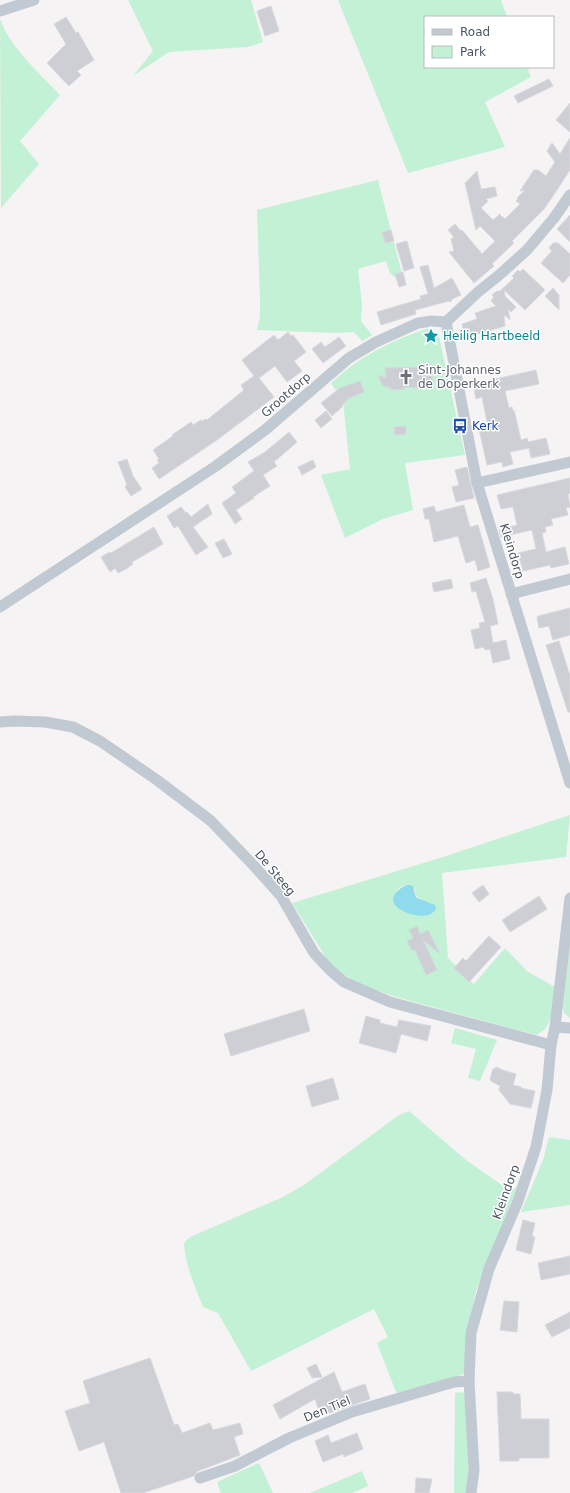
<svg xmlns="http://www.w3.org/2000/svg" width="570" height="1493" viewBox="0 0 570 1493" font-family="'DejaVu Sans',sans-serif">
<style>
.green{fill:#c3f1d5;fill-rule:evenodd}
.water{fill:#90daee}
.building{fill:#cdcfd5;stroke:#d7d9de}
.lines{fill:none;stroke-linecap:round;stroke-linejoin:round}
.minor{stroke:#c1cad2;stroke-width:11}
.labels{text-anchor:middle;dominant-baseline:central;stroke-width:3;stroke-linejoin:round;paint-order:stroke}
.culture-label{font-size:12px;fill:#0d838f;stroke:#fff;text-anchor:start}
.worship-label{font-size:12px;fill:#5b616d;stroke:#fff;text-anchor:start}
.street-label{font-size:12px;fill:#4a5661;stroke:#fff}
.transit-label{font-size:12px;fill:#164399;stroke:#fff;text-anchor:start}
</style>
<rect width="100%" height="100%" fill="#f5f3f3"/>
<!-- green -->
<g class="green">
<polygon points="128,0 251,0 263,42 248,47 169,52 133,76 153,51"/>
<polygon points="338,0 501,0 507,17 425,17 425,67 527,67 531,77 485,102 505,147 408,173"/>
<path d="M0,19C9,46 40,74 60,95L20,141L39,164L1,208Z"/>
<polygon points="378,180 402,274 394,277 390,273 386,261 358,269 362,304 361,321 372,335 362,341 354,332 334,333 257,330 260,317 260,298 257,210"/>
<path d="M426,329H430L439,337L465,455L405,463L413,510L383,519L345,538L321,475L350,469L343,401L331,383C359,357 390,341 426,329Z"/>
<path d="M570,815L566,857L442,873L448,958L474,984L505,948L528,972L555,987C553,1004 554,1028 536,1035L396,997L358,984L341,973L328,961L292,903L440,858ZM402,886L415,889V895L421,900L394,897L397,890Z"/>
<polygon points="570,947 570,1018 564,1013 563,1008"/>
<polygon points="455,1028 497,1040 480,1081 468,1078 476,1049 451,1043"/>
<path d="M409,1111L466,1160L509,1190L514,1189L518,1185L476,1291L470,1319L466,1372L454,1379L398,1397L377,1343L388,1337L374,1309L251,1371L218,1313L203,1307C195,1287 185,1265 184,1243L190,1237L283,1197L304,1185L399,1115Z"/>
<polygon points="549,1137 570,1140 570,1205 521,1212 543,1160"/>
<polygon points="463,1392 466,1397 469,1481 467,1493 454,1493 455,1393"/>
<polygon points="259,1463 273,1493 221,1493 217,1482"/>
<polygon points="362,1471 368,1486 352,1493 310,1493"/>
</g>
<!-- water -->
<path class="water" d="M408,885L413,886L415,895L417,898L435,905L436,909C429,921 406,915 397,907C387,898 399,887 408,885Z"/>
<!-- building -->
<g class="building">
<polygon points="271,6 279,31 265,36 257,11"/>
<polygon points="66,17 76,33 78,32 94,60 77,71 81,75 69,86 47,63 66,44 54,24"/>
<polygon points="549,79 553,86 518,103 514,96"/>
<polygon points="570,103 570,132 556,120"/>
<polygon points="570,138 570,170 553,196 544,209 512,241 514,243 492,264 494,266 474,283 449,252 454,251 451,239 454,237 448,230 455,224 461,231 462,230 482,254 495,241 480,226 476,230 465,183 477,171 481,189 495,187 497,196 486,199 488,201 481,208 493,220 500,214 501,217 502,216 505,219 520,204 516,201 518,199 517,198 525,190 520,191 534,170 538,170 546,176 555,162 547,151 552,143 560,154"/>
<polygon points="570,215 570,242 557,229"/>
<polygon points="391,230 394,241 385,243 382,232"/>
<polygon points="407,241 414,268 404,271 396,244"/>
<polygon points="553,243 558,243 570,254 570,275 563,283 541,263 552,251 549,248"/>
<polygon points="428,265 434,288 452,278 461,295 452,299 451,302 449,301 415,310 416,314 381,325 377,312 421,299 420,296 428,294 420,267"/>
<polygon points="523,269 545,290 525,310 504,290 505,296 516,307 511,312 508,309 510,320 505,315 504,317 505,326 461,339 459,330 463,329 462,324 477,319 475,313 496,306 491,301 494,297 492,295 497,291 500,291 514,278 512,276 518,270 520,272"/>
<polygon points="403,272 406,285 399,287 395,274"/>
<polygon points="553,288 559,295 559,310 545,296"/>
<polygon points="288,332 291,336 293,335 306,352 294,361 302,371 287,382 275,366 259,378 274,397 217,440 159,479 152,468 159,463 157,460 159,459 153,450 173,436 172,435 191,422 193,425 201,420 202,421 206,419 207,420 244,390 241,385 254,376 242,360 274,335 278,340"/>
<polygon points="339,337 346,346 323,363 312,349 321,342 325,347"/>
<polygon points="429,361 434,385 432,386 418,388 404,387 404,389 391,390 391,388 383,386 378,375 386,378 385,368 424,367"/>
<polygon points="536,370 539,384 505,391 509,408 512,407 513,411 514,410 521,440 527,438 528,442 546,438 550,454 531,458 529,448 510,452 513,464 503,467 502,462 487,465 479,429 488,427 482,397 476,399 473,384"/>
<polygon points="360,381 364,392 349,398 343,404 342,407 332,416 321,403 340,388"/>
<polygon points="326,411 332,419 321,428 315,420"/>
<polygon points="406,426 406,434 395,435 394,427"/>
<polygon points="289,432 297,442 274,462 277,466 263,475 270,486 253,497 254,498 236,510 242,519 235,524 222,503 236,493 232,487 254,471 248,462 265,452"/>
<polygon points="127,459 133,476 142,489 131,496 125,487 127,485 118,462"/>
<polygon points="313,460 316,467 302,475 298,467"/>
<polygon points="467,467 474,498 456,502 452,487 459,485 455,470"/>
<polygon points="570,478 570,493 568,494 570,507 566,508 568,515 551,519 553,525 545,527 546,532 542,533 546,552 565,547 569,564 551,568 550,565 523,571 518,553 536,549 532,530 501,537 499,530 517,525 513,507 501,509 497,495"/>
<polygon points="208,504 212,514 193,527 208,547 196,555 178,526 174,528 167,516 181,507 186,513 187,512 191,517"/>
<polygon points="464,505 470,527 478,525 490,567 478,571 475,560 466,563 458,536 434,542 429,519 425,519 423,509 434,506 436,512"/>
<polygon points="154,527 163,544 132,562 133,564 126,569 118,573 115,568 110,572 101,557 110,552 111,553"/>
<polygon points="224,539 232,554 223,558 215,543"/>
<polygon points="486,578 493,599 498,624 490,626 493,643 506,640 510,659 493,663 490,649 485,650 484,647 475,649 471,630 480,628 479,623 485,622 476,591 472,592 470,583"/>
<polygon points="451,579 453,588 434,592 432,583"/>
<polygon points="570,608 570,635 553,640 549,626 539,628 537,617 538,616"/>
<polygon points="559,641 570,676 570,712 568,712 546,645"/>
<polygon points="483,885 489,894 479,902 472,893"/>
<polygon points="539,896 547,909 510,932 502,920"/>
<polygon points="417,926 420,934 428,930 440,954 423,940 437,970 426,975 415,950 412,951 407,941 413,938 409,930"/>
<polygon points="489,936 501,947 469,982 454,968 463,958 466,961"/>
<polygon points="304,1009 310,1031 231,1056 224,1034"/>
<polygon points="366,1016 380,1020 380,1023 397,1027 399,1020 431,1026 427,1041 401,1034 396,1053 359,1043"/>
<polygon points="497,1067 502,1070 516,1074 513,1085 521,1087 521,1088 535,1091 531,1108 510,1104 499,1090 500,1086 491,1081 490,1079 493,1069"/>
<polygon points="333,1078 339,1099 312,1107 306,1086"/>
<polygon points="523,1220 535,1223 532,1236 535,1237 531,1254 516,1250"/>
<polygon points="570,1256 570,1274 541,1280 538,1263"/>
<polygon points="504,1301 519,1302 517,1332 500,1330"/>
<polygon points="570,1312 570,1328 552,1337 545,1325"/>
<polygon points="150,1358 174,1425 178,1424 182,1433 210,1423 213,1430 240,1423 243,1434 234,1437 240,1455 198,1471 194,1476 143,1493 121,1493 104,1442 79,1451 65,1411 90,1403 83,1381"/>
<polygon points="316,1364 322,1377 312,1378 307,1368"/>
<polygon points="334,1372 342,1392 365,1384 370,1399 321,1416 315,1399 280,1419 273,1405"/>
<polygon points="497,1392 513,1392 513,1394 520,1394 521,1419 549,1419 549,1458 519,1458 519,1461 500,1461"/>
<polygon points="357,1433 363,1449 344,1457 343,1454 323,1462 315,1441 328,1435 331,1443"/>
<polygon points="416,1478 432,1479 429,1493 415,1493"/>
</g>
<g class="lines">
<!-- minor -->
<g class="minor">
<polyline points="0,11 34,0"/>
<polyline points="446,322 477,483 570,783"/>
<polyline points="477,483 570,462"/>
<polyline points="511,594 570,579"/>
<polyline points="0,607 216,466 265,430 349,358 376,342 418,323 432,321 446,322 478,292 498,276 527,250 554,218 570,195"/>
<polyline points="0,722 15,721 45,722 73,727 100,741 157,780 211,821 256,868 281,896 314,953 330,970 344,982 390,1002 551,1045"/>
<polyline points="555,1027 570,1028"/>
<polyline points="200,1478 235,1466 289,1438 352,1412 454,1382 469,1381"/>
<polyline points="471,1493 474,1470 469,1381 471,1333 489,1269 518,1201 536,1147 547,1090 551,1045 555,1027 570,898"/>
</g>
</g>
<!-- icons -->
<defs>
<g id="sight-bare" transform="scale(1.2)"><path d="M0-6L1.8-2.2L6-1.7L2.9 1.2L3.7 5.4L0 3.3L-3.7 5.4L-2.9 1.2L-6-1.7L-1.8-2.2Z" fill="#0f9aa8" stroke="#fff" stroke-width="2.5" paint-order="stroke"/></g>
<g id="church-bare" transform="scale(1.2)"><path d="M-1.2-6h2.4v3.5h3.3v2.4h-3.3V6h-2.4V-.1h-3.3v-2.4h3.3Z" fill="#6b7280" stroke="#fff" stroke-width="2.5" paint-order="stroke"/></g>
<g id="bus-bare" transform="scale(1.2)"><path d="M-5-6H5V4H4V6H2V4H-2V6H-4V4H-5ZM-3.5-4V0h7V-4ZM-3.5 1.2v1.5H-2V1.2ZM2 1.2v1.5H3.5V1.2Z" fill="#1a4fb4" stroke="#fff" stroke-width="2.5" paint-order="stroke"/></g>
</defs>
<g fill-rule="evenodd">
<use href="#sight-bare" x="431" y="336"/>
<use href="#church-bare" x="406" y="377"/>
<use href="#bus-bare" x="460" y="426"/>
</g>
<g class="labels">
<!-- culture labels -->
<g class="culture-label">
<text x="443" y="336">Heilig Hartbeeld</text>
</g>
<!-- worship labels -->
<g class="worship-label">
<text x="418" y="370">Sint-Johannes<tspan x="418" dy="14">de Doperkerk</tspan></text>
</g>
<!-- street labels -->
<g class="street-label">
<text transform="translate(286 395) rotate(-41)">Grootdorp</text>
<text transform="translate(512 551) rotate(73)">Kleindorp</text>
<text transform="translate(275 873) rotate(50)">De Steeg</text>
<text transform="translate(506 1192) rotate(-70)">Kleindorp</text>
<text transform="translate(327 1409) rotate(-22)">Den Tiel</text>
</g>
<!-- transit labels -->
<g class="transit-label">
<text x="472" y="426">Kerk</text>
</g>
</g>
<!-- legend -->
<rect x="424" y="16" width="130" height="52" fill="#ffffff" stroke="#b7bbc0"/>
<rect x="432" y="29" width="20" height="6" fill="#c1cad2" stroke="#b7bbc0"/>
<text x="460" y="36" font-size="12" fill="#4a5661">Road</text>
<rect x="432" y="46" width="20" height="12" fill="#c3f1d5" stroke="#b7bbc0"/>
<text x="460" y="56" font-size="12" fill="#4a5661">Park</text>
</svg>
